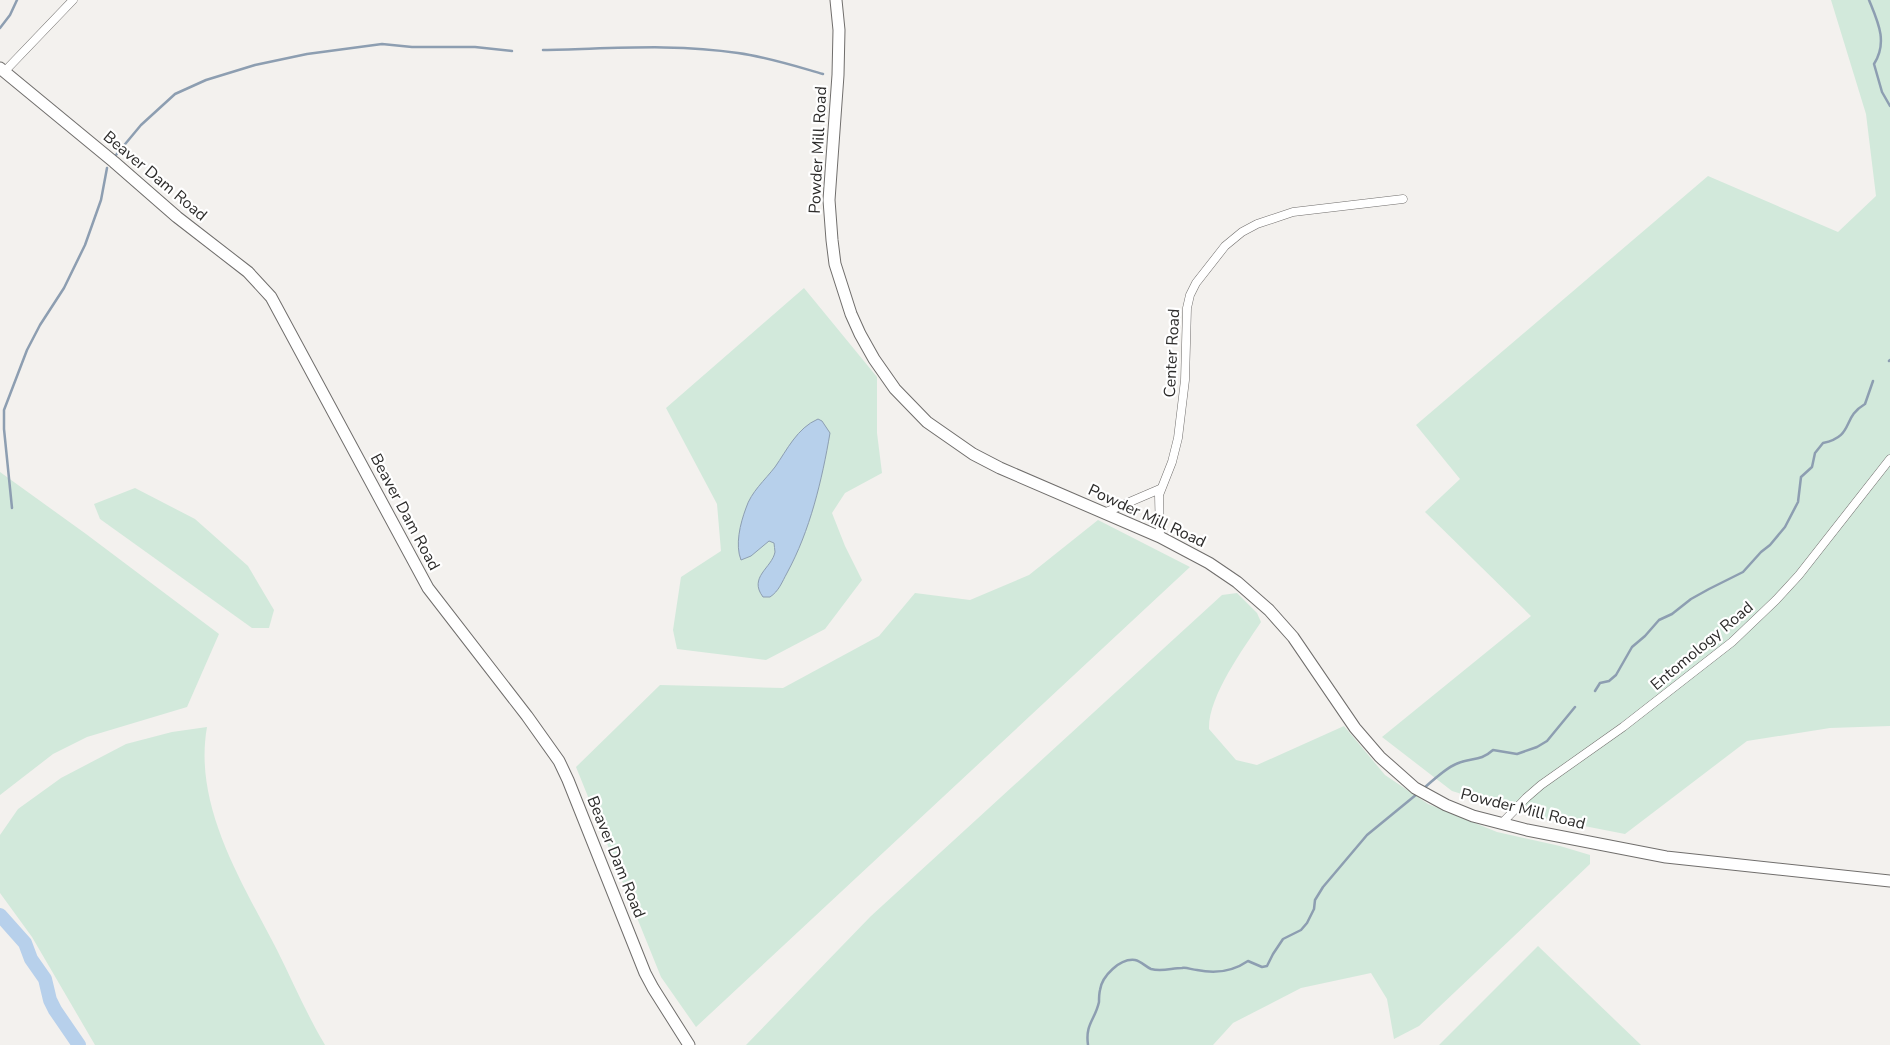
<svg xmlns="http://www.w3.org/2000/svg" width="1890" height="1045" viewBox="0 0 1890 1045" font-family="'Nunito Sans',sans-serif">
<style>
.green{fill:#d2e9db}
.water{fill:#b7d0eb;stroke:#8d9eb1}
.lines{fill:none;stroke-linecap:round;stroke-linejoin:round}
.stream{stroke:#8d9eb1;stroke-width:2.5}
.river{stroke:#b7d0eb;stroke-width:14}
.street-casing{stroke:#706e6c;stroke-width:9}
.secondary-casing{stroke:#706e6c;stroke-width:13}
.street{stroke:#fff;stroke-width:8}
.secondary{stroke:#fff;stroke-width:11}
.labels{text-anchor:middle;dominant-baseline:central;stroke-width:4.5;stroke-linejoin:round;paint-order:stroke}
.street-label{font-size:16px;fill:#2c2b2a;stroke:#fff}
</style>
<rect width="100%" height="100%" fill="#f3f1ee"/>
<!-- green -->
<g class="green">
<polygon points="1831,0 1890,0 1890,726 1830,728 1747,741 1625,834 1533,816 1452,791 1382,737 1531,616 1425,512 1460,479 1416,425 1708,176 1838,232 1876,196 1866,114"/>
<polygon points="804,288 877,377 877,433 882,473 845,493 832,513 845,546 862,580 825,629 766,660 677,649 673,630 681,577 721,551 717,504 666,408"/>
<polygon points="0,472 86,534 219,634 187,707 87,737 53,754 0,795"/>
<polygon points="135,488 195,519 248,566 274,610 269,628 252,628 100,519 94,504"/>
<polygon points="1098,520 1190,567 696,1027 661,977 576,767 660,685 783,688 879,636 915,593 970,600 1029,575"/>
<path d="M1237,593L1257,613L1261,622C1243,649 1208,697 1209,729L1236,760L1257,765L1344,726L1385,775L1428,804L1497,832L1560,846L1590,855V864L1419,1026L1394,1039L1387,999L1371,973L1301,988L1233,1023L1213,1045H746L871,916L1222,595Z"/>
<path d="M207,727C193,806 242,882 277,950C293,982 307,1015 325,1045H95L32,937L0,893V835L18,809L61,778L126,744L172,732Z"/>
<polygon points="1538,946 1641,1045 1439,1045"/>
</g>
<!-- water -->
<path class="water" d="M818,419L822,421L830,433C822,480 810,531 787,573C782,582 779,591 770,597H763C748,577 772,568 775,552C775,549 774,546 774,543L769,541L751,556L741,560C735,545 740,524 746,508C751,492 765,480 775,467C787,450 797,428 818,419Z"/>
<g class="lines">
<!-- stream -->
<g class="stream">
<path d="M1869,0C1878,22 1888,42 1874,64L1882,92L1890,106"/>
<polyline points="0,28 10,15 17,0"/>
<path d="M543,50C608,49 673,43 738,53C767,57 795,66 823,74"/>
<polyline points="116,155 141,125 175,94 206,80 255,65 307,54 382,44 412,47 475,47 512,51"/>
<polyline points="1889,361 1890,360"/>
<polyline points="12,508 4,429 4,410 27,350 40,325 64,288 85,245 101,200 107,168"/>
<path d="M1595,691L1600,683L1609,681L1616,675L1632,647L1645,636L1659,620L1672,614L1691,599L1709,589L1743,572L1761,552L1770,545L1785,527L1798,502L1801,477L1812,467L1815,453L1823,443C1855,436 1841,418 1865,404L1873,381"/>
<path d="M1423,789C1432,781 1446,768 1456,764C1471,757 1480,762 1493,750L1517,754L1537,747L1547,741L1575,707"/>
<path d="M1088,1045C1085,1024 1095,1020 1099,1002C1099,998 1099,994 1100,990C1102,976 1120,958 1135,960C1141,961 1146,967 1151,969C1162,972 1172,968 1182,968C1187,967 1192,970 1197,970C1216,974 1232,972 1248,961L1262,967L1267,966L1273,954L1283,939L1301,930L1307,923L1314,909L1315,900L1323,887L1367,835L1417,794"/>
</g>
<!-- river -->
<polyline class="river" points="0,915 25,943 31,959 45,979 50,1000 55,1010 79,1045"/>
<!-- street casing -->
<g class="street-casing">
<g id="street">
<polyline points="4,72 73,0"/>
<polyline points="1104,513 1160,489"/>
<polyline points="1160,537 1159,495 1172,462 1178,438 1185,380 1187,308 1190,295 1196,283 1225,246 1242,232 1257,224 1293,212 1403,199"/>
<polyline points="1502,823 1526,798 1541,785 1623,727 1732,642 1776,600 1799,575 1890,459"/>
</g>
</g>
<!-- secondary casing -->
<g class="secondary-casing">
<g id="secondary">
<polyline points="836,0 839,30 838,75 829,200 832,240 835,264 851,314 860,334 874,359 895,389 927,422 973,454 1000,468 1160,537 1209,563 1237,582 1269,610 1293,637 1355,728 1380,757 1415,788 1446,805 1473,816 1527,830 1666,857 1890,881"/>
<polyline points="0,68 114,162 177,217 248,272 271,297 428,588 527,716 559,761 568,780 645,973 653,988 689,1045"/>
</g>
</g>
<!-- street -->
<use href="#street" class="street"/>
<!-- secondary -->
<use href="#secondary" class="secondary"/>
</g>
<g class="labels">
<!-- street labels -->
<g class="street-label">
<text transform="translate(818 150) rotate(-87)">Powder Mill Road</text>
<text transform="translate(155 176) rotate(40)">Beaver Dam Road</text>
<text transform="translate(1172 353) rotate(-87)">Center Road</text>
<text transform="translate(405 512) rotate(62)">Beaver Dam Road</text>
<text transform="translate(1147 516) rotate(25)">Powder Mill Road</text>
<text transform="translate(1702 646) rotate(-40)">Entomology Road</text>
<text transform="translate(1523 809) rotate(14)">Powder Mill Road</text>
<text transform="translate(616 857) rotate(68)">Beaver Dam Road</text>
</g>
</g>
</svg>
